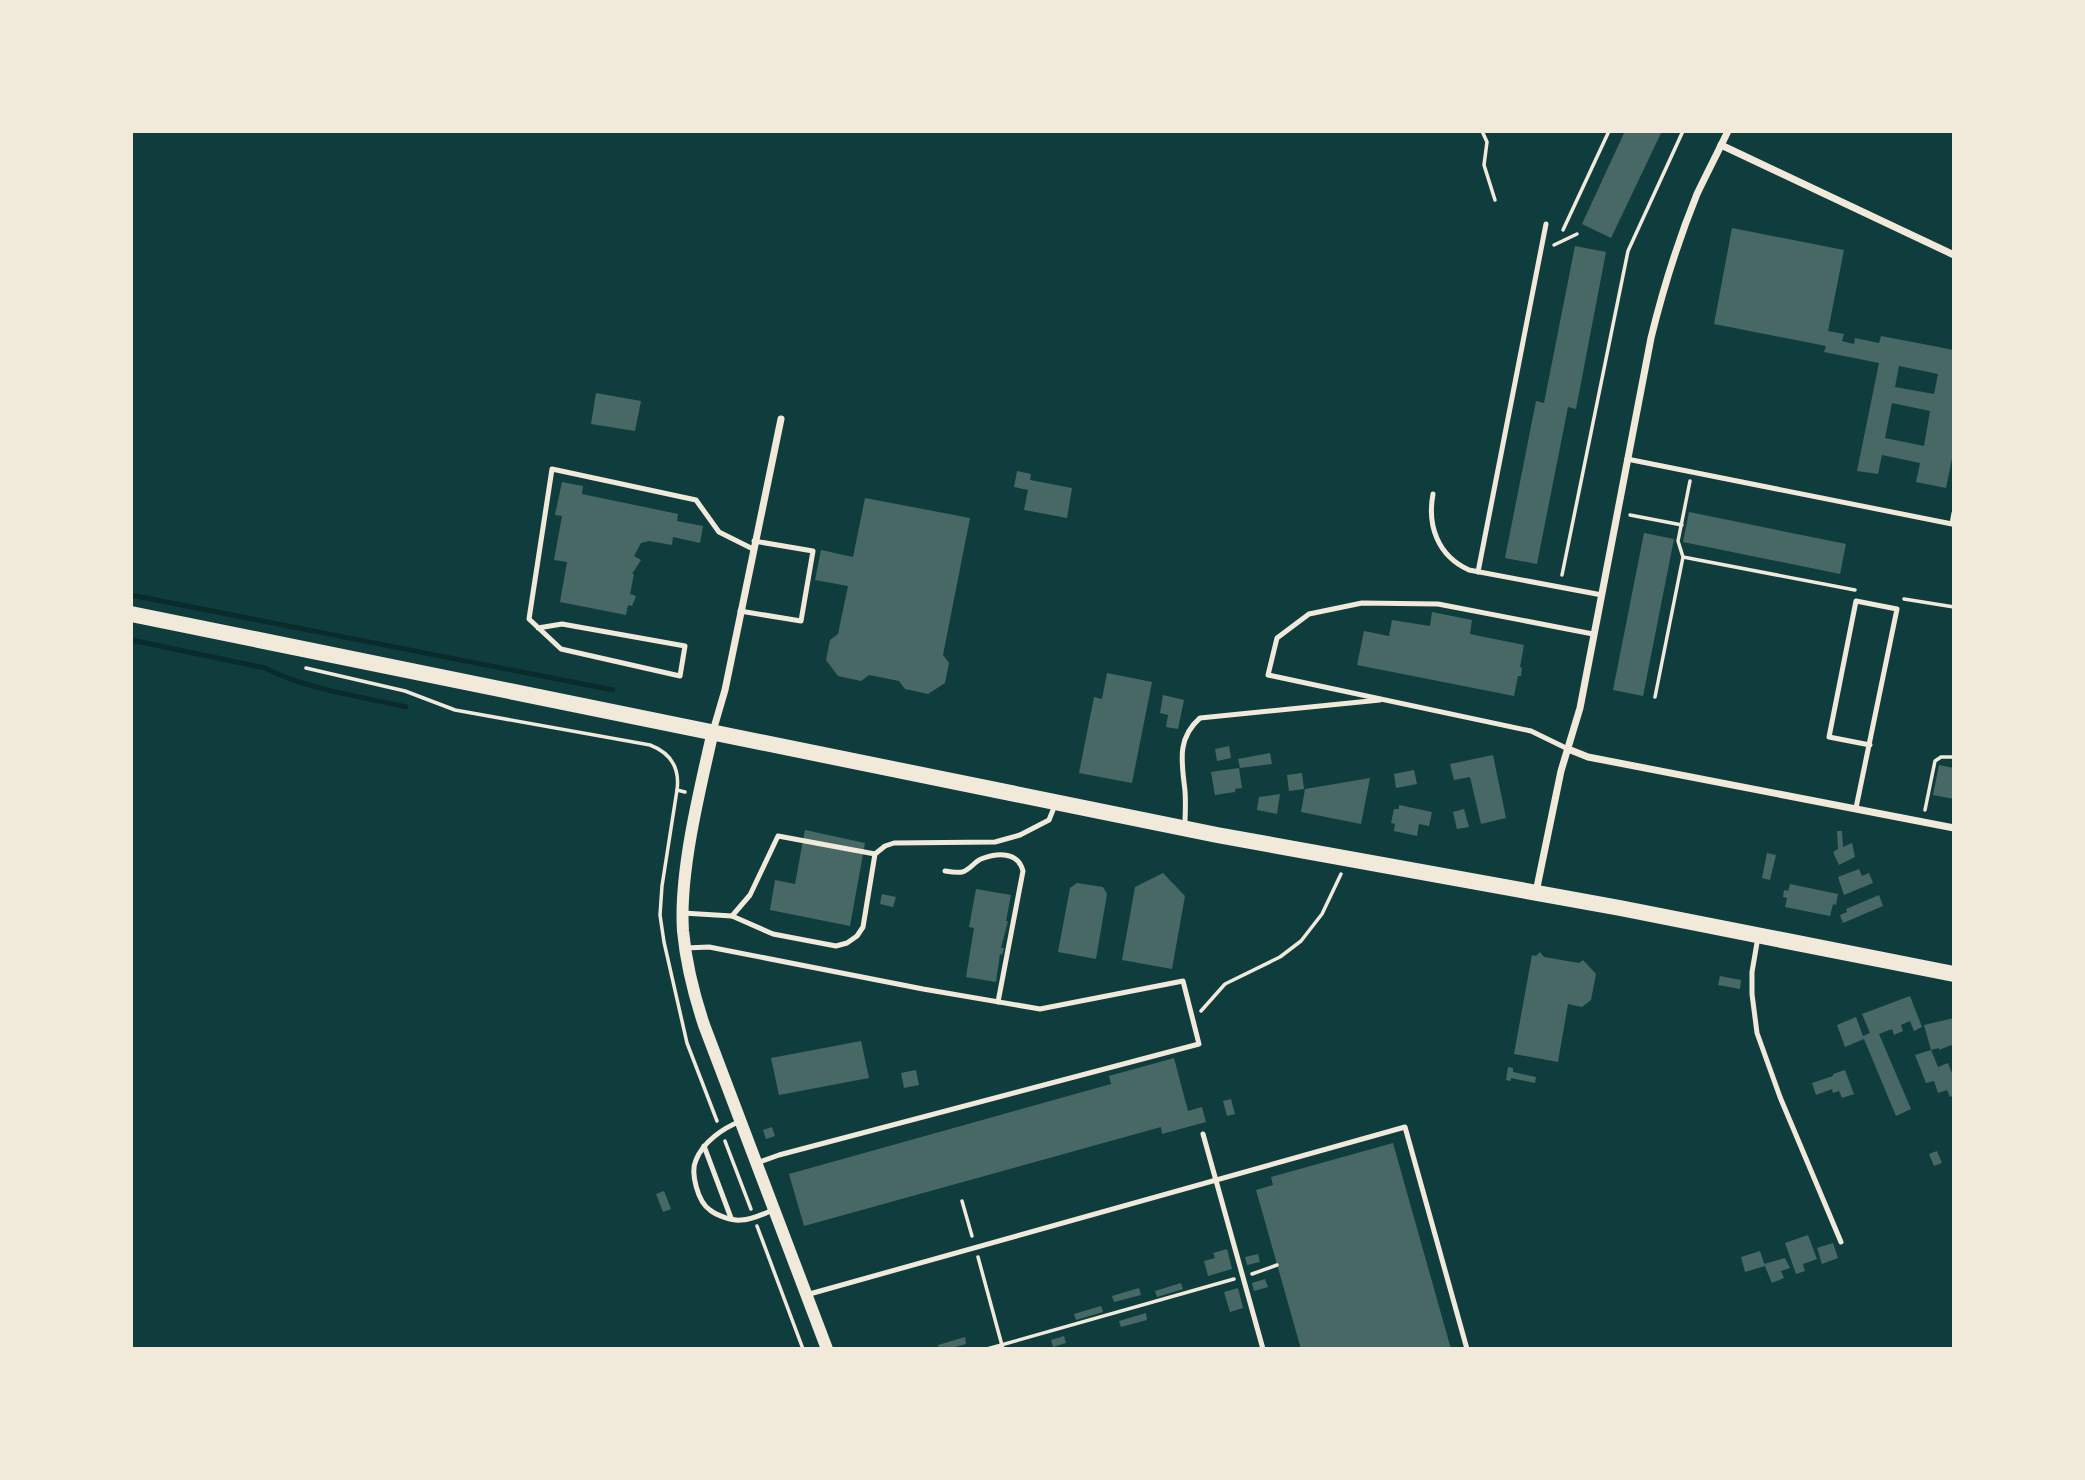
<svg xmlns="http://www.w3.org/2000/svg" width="2085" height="1480" viewBox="0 0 2085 1480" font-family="'IBM Plex Sans',sans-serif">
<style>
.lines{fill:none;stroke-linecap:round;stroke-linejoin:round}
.stream{stroke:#0a2a2b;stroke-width:5}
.building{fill:#486865;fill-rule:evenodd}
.path{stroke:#f1e9da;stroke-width:3.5}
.service{stroke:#f1e9da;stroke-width:5}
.minor{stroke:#f1e9da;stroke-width:7}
.tertiary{stroke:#f1e9da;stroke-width:12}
.primary{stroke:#f1e9da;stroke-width:16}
</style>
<rect width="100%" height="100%" fill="#0f3d3e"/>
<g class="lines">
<!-- stream -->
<g class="stream">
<polyline points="131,595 613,690"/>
<path d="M131,640L265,668C308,690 360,696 406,707"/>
</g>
</g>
<!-- building -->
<g class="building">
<polygon points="1625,131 1662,131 1611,238 1582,224"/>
<path d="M1732,228L1844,250L1828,331L1844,334L1842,341L1854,344L1855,338L1879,343L1881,336L1954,350V449L1946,488L1916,482L1920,463L1882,455L1878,474L1857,471L1879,363L1824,352L1826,346L1714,324ZM1899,366L1938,374L1934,394L1895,387ZM1892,403L1930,411L1924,446L1885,438Z"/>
<polygon points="1575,246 1606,252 1576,409 1568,407 1537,564 1505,558 1536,401 1544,403"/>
<polygon points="596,393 641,401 635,431 591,424"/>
<polygon points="1017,471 1031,474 1030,480 1072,488 1067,518 1024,510 1028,490 1014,487"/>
<polygon points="562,482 583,486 582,494 678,514 677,521 703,526 700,543 673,537 672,545 649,541 641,543 634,556 641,560 632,574 634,574 630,594 636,596 632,606 628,605 626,615 560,602 567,562 554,560 562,516 555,515"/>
<polygon points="865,498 970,518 943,655 949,663 945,683 928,694 905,689 899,681 869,675 861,681 838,676 826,660 830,640 838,634 848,586 815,580 821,550 853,557"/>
<polygon points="1689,512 1846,544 1840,574 1683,542"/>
<polygon points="1644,533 1674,539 1643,696 1613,690"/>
<polygon points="1432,612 1472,620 1470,634 1524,645 1520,667 1522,668 1521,676 1518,676 1514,696 1357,665 1364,631 1389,636 1392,620 1430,626"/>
<polygon points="1107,673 1152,682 1132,783 1079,773 1094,697 1102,699"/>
<polygon points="1163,695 1184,700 1178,729 1166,727 1168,715 1160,713"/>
<polygon points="1229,746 1231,758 1217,761 1215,749"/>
<polygon points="1270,753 1272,764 1240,768 1238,759"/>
<polygon points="1493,755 1506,818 1481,824 1470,777 1454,780 1450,764"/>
<polygon points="1939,765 1954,768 1954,799 1933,795"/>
<polygon points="1239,768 1242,788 1235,789 1235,792 1215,795 1211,772"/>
<polygon points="1414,770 1417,784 1396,788 1394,774"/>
<polygon points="1302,773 1304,789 1289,791 1287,775"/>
<polygon points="1370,778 1361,824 1301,812 1305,789"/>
<polygon points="1280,794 1277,814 1257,810 1259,797"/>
<polygon points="1399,805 1432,812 1429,826 1419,824 1417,836 1394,831 1395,824 1391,823 1394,809 1399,809"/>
<polygon points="1464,809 1469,827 1457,829 1453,812"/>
<polygon points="805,830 865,843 850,926 770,910 775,880 795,884"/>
<polygon points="1837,831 1842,831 1843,847 1852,843 1855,857 1839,865 1833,852 1838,849"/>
<polygon points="1767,853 1776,855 1770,880 1762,878"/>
<polygon points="1859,869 1862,876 1869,873 1873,883 1844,895 1838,877"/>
<polygon points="1163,873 1185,896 1172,969 1122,960 1135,887"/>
<polygon points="1077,883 1103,887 1107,894 1096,959 1058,952 1070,888"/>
<polygon points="1790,884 1838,894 1836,905 1833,904 1830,916 1785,907 1787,898 1783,897 1784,890 1788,891"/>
<polygon points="976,889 1011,895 1006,921 1008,921 1001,948 1004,948 1002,955 1000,954 996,982 966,977 974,928 969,927"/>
<polygon points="882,894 896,897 893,907 880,904"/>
<polygon points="1879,895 1883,906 1843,923 1840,915 1847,912 1846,909"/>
<polygon points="1540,952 1544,957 1579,963 1583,960 1596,974 1591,1000 1582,1007 1568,1004 1558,1062 1514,1054 1532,955 1536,956"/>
<polygon points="1720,976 1741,980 1740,989 1718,985"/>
<polygon points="1910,996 1922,1027 1914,1031 1910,1021 1901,1025 1903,1031 1894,1035 1892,1029 1879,1034 1911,1109 1896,1116 1864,1039 1845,1047 1837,1025 1856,1017 1863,1036 1870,1033 1862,1014"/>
<polygon points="1954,1018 1954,1044 1939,1050 1939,1048 1931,1050 1938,1067 1948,1063 1954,1078 1954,1095 1950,1097 1947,1090 1938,1093 1934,1081 1926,1083 1915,1055 1931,1050 1924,1025"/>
<polygon points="861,1041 869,1078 779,1095 771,1058"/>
<polygon points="1174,1058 1188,1111 1202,1107 1206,1122 1162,1134 1161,1127 804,1226 789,1174 1111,1084 1109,1076"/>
<polygon points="1508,1067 1513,1068 1513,1072 1536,1077 1535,1083 1511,1078 1511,1081 1506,1080"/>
<polygon points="916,1070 919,1085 904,1088 901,1073"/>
<polygon points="1845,1070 1854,1094 1842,1098 1839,1091 1833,1093 1832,1089 1816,1095 1812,1083 1833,1076 1833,1074"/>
<polygon points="1231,1099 1235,1114 1227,1116 1223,1101"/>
<polygon points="772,1127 775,1136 766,1139 763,1130"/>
<polygon points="1393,1143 1451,1349 1301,1349 1256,1190 1273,1185 1271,1177"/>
<polygon points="1937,1151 1942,1163 1934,1166 1929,1154"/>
<polygon points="664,1191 671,1209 663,1212 656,1194"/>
<polygon points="1808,1235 1817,1259 1803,1264 1805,1271 1796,1274 1785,1243"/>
<polygon points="1833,1243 1838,1258 1822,1264 1817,1248"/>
<polygon points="1227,1249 1232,1269 1208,1276 1204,1261 1215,1258 1213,1253"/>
<polygon points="1760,1251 1765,1266 1745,1272 1741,1257"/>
<polygon points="1258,1254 1260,1262 1247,1265 1245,1257"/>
<polygon points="1785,1258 1790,1268 1781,1271 1784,1278 1772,1283 1764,1264"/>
<polygon points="1265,1279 1268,1287 1254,1291 1252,1283"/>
<polygon points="1181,1283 1183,1289 1157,1297 1155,1291"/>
<polygon points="1139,1288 1141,1295 1114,1302 1112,1296"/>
<polygon points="1238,1288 1243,1308 1230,1312 1224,1292"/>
<polygon points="1101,1306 1103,1312 1076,1320 1074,1314"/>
<polygon points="1146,1313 1147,1320 1121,1327 1119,1321"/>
<polygon points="1064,1336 1066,1343 1053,1347 1051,1340"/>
<polygon points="965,1337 966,1344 948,1349 939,1349 938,1345"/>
</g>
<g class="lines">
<!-- path -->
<g class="path">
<polyline points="1482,131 1487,142 1484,165 1495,200"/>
<polyline points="1563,230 1609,131"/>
<polyline points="1554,245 1577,234"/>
<polyline points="1630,515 1682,525"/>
<polyline points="1683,557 1855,590"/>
<polyline points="1562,575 1628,251 1683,131"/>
<polyline points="1904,599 1954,607"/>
<path d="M306,668L405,691L455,710L650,745C671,753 680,768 677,790L685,792"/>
<polyline points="1655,697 1683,557 1678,541 1690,481"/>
<polyline points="677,790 662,886 660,915 664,942 687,1043 717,1121"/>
<polyline points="1925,810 1935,761 1941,757 1954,757"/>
<polyline points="1201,1011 1225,984 1280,957 1301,941 1322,914 1341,874"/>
<polyline points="725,1141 751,1209"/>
<polyline points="962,1201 972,1236"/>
<polyline points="757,1226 803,1349"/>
<polyline points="978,1257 1003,1349"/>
<polyline points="1252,1274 1277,1265"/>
<polyline points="987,1349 1234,1279"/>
</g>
<!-- service -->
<g class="service">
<polyline points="1627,459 1952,524 1954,513"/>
<path d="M1433,494C1427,526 1438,556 1469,570L1602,595"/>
<polyline points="1478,572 1546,224"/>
<polyline points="740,611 801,621 813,551 754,541"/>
<polyline points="538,628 562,624 685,646 680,676 561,649 529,619 552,469 696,500 719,532 753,549"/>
<polyline points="1568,749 1531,731 1268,675 1277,638 1309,614 1362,603 1438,604 1593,634"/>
<polyline points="1856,808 1897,609 1856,601 1829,737 1870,745"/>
<path d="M1185,825C1185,814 1186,803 1185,791C1182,763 1176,739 1200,718L1380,700"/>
<path d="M945,871C951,872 957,873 962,872C970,870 974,862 981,859C997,853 1018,851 1023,871L998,1002"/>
<polyline points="683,913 732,916 750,895 778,836 875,854"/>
<polyline points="732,916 773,934 836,946 847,943 857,936 863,927 875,854 885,846 894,843 995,842 1020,835 1049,820 1055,805"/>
<polyline points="1758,937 1752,972 1752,994 1757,1033 1780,1097 1841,1242"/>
<polyline points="685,948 709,947 923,989 1040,1009 1183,981 1199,1044 779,1155 757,1163"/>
<path d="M741,1121C723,1128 703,1142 696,1160C690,1173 698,1202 710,1210C717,1216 733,1221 741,1220C752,1220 763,1214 773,1210"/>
<polyline points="1203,1134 1263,1349"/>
<polyline points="704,1146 731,1218"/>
<polyline points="806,1295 1405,1127 1467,1349"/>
</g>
<!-- minor -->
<g class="minor">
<polyline points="1721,145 1954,255"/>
<polyline points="713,731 725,690 781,419"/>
<polyline points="1568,749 1588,757 1954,828"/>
<path d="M1536,892L1561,771L1580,708L1651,338C1663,289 1678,241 1697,194C1707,173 1718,152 1728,131"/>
</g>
<!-- tertiary -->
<path class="tertiary" d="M713,731C700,789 679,872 683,931C686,963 694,995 704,1025L827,1349"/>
<!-- primary -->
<polyline class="primary" points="131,614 1217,835 1620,908 1954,974"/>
</g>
<!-- border -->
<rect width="2085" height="1480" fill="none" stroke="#f1e9da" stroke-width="266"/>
</svg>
